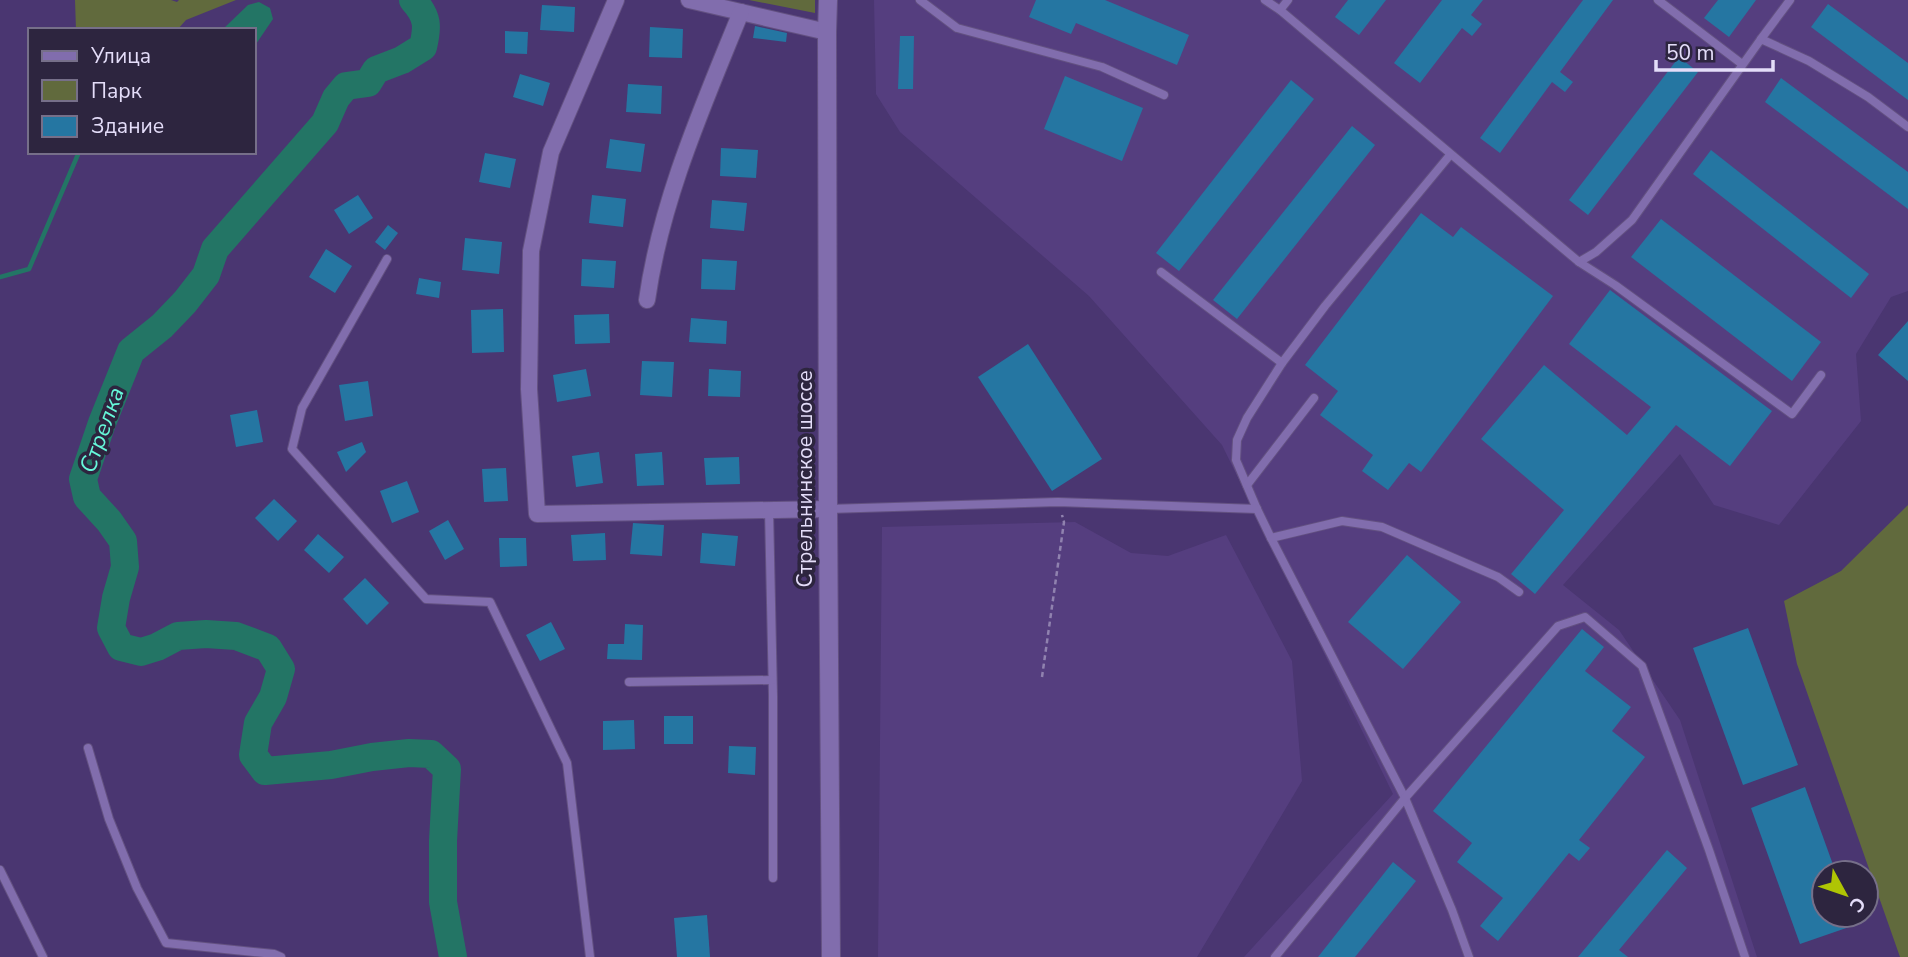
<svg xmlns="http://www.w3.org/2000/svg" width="1908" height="957" viewBox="0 0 1908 957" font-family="'Nunito Sans',sans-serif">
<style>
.built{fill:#553e7f}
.green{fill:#616a3d}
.water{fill:#237565}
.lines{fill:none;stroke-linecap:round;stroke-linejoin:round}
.stream{stroke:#237565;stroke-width:4.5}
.river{stroke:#237565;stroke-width:28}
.building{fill:#2576a2}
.lane-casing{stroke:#635181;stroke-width:10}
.street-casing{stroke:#635181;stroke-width:18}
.secondary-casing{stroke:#635181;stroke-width:20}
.path{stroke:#9082af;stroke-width:2.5;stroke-dasharray:5 3.5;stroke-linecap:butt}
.lane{stroke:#816dad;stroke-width:8}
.street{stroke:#816dad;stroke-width:16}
.secondary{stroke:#816dad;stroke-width:18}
.labels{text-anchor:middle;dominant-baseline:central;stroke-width:7;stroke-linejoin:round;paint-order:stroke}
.street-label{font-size:21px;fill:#e4ddf9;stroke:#2d253f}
.water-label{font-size:23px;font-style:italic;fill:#66f8da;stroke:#2d253f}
</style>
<rect width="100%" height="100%" fill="#4a3671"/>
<!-- built -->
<g class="built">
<polygon points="874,0 1908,0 1908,291 1891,297 1856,354 1861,421 1779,525 1714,505 1680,454 1563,585 1619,630 1680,720 1757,957 1244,957 1393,794 1222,445 1089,296 900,132 876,94"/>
<polygon points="1075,522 1131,553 1168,556 1226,535 1292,661 1302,781 1197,957 878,957 882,527"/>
</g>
<!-- green -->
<g class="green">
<polygon points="75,0 171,0 177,2 179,0 236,0 186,20 177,30 76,30"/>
<polygon points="749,0 815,0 815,13"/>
<polygon points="1908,505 1908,957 1900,957 1797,664 1784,601 1841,571"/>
</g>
<!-- water -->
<polygon class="water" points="259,2 270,8 273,19 254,47 254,30 222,30 248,5"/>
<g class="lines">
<!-- stream -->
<polyline class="stream" points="0,277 29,269 79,152"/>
<!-- river -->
<path class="river" d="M413,0C428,17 428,26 423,47L402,60L376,70L368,83L346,86L336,98L325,123L215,249L206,275L185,302L162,326L131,351L102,423L83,479L87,497L109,521L123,541L125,567L116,598L111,628L121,647L141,652L157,647L178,636L206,634L236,636L268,648L281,669L273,697L258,723L253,755L265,771L331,765L372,757L409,753L431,754L447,769L443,841V902L453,957"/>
</g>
<!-- building -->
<g class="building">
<polygon points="1036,0 1105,0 1189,35 1177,65 1076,23 1071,34 1029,17"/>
<polygon points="1348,0 1386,0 1359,35 1335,17"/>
<polygon points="1442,0 1483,0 1471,15 1482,24 1472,36 1462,28 1420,83 1394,63"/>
<polygon points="1583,0 1613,0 1560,72 1573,82 1565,92 1552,82 1500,153 1480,138"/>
<polygon points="1718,0 1756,0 1729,37 1704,18"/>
<polygon points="1828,4 1908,63 1908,100 1811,27"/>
<polygon points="542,5 575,7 574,32 540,30"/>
<polygon points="755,26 787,33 786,42 753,38"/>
<polygon points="650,27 683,29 682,58 649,57"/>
<polygon points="505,31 528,32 527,54 505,53"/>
<polygon points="900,36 914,36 913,89 898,89"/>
<polygon points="1679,57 1698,72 1588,215 1569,200"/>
<polygon points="520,74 550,83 543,106 513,97"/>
<polygon points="1065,76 1143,108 1122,161 1044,129"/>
<polygon points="1781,78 1908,172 1908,209 1765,102"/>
<polygon points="1291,80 1314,99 1179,271 1156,253"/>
<polygon points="628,84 662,86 661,114 626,112"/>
<polygon points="1352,126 1375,145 1237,319 1213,300"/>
<polygon points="610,139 645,144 641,172 606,168"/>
<polygon points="721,148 758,150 756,178 720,176"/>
<polygon points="1711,150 1869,274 1851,298 1693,174"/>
<polygon points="485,153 516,159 510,188 479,182"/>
<polygon points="358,195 373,218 349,234 334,210"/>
<polygon points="592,195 626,199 623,227 589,223"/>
<polygon points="712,200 747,203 744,231 710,228"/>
<polygon points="1421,213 1453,237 1461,227 1553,296 1421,472 1409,463 1388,490 1362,471 1373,455 1320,415 1338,391 1305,365"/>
<polygon points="1661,219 1821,342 1792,381 1631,257"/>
<polygon points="388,225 398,233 385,250 375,242"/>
<polygon points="465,238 502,242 499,274 462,270"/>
<polygon points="326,249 352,266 335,293 309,277"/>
<polygon points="582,259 616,261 614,288 581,286"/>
<polygon points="702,259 737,261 735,290 701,289"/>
<polygon points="419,278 441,282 439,298 416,294"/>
<polygon points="1610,290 1772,411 1730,466 1676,425 1535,594 1511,574 1564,510 1481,439 1544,365 1627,435 1651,407 1569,344"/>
<polygon points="503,309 504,352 472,353 471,310"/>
<polygon points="609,314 610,343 575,344 574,315"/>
<polygon points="691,318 727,321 726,344 689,342"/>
<polygon points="1908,321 1908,381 1878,355"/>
<polygon points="1028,344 1102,459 1052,491 978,377"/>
<polygon points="642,361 674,362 672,397 640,395"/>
<polygon points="586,369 591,396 557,402 553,375"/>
<polygon points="709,369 741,371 740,397 708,396"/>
<polygon points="368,381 373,416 345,421 339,385"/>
<polygon points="257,410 263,442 236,447 230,415"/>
<polygon points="362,442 366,452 346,472 337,452"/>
<polygon points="599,452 603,483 576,487 572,456"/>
<polygon points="662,452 664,485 637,486 635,454"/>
<polygon points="739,457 740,484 706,485 704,458"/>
<polygon points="506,468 508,501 484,502 482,469"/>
<polygon points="407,481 419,512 392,523 380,491"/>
<polygon points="274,499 297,521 278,541 255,518"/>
<polygon points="448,520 464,549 445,560 429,531"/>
<polygon points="633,523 664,525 662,556 630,554"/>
<polygon points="605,533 606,560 573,561 571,535"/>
<polygon points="702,533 738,536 735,566 700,563"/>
<polygon points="318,534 344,557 329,573 304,550"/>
<polygon points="499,538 526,538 527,566 500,567"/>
<polygon points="1407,555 1461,602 1403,669 1348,622"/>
<polygon points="365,578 389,603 367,625 343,599"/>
<polygon points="551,622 565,649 540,661 526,635"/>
<polygon points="625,624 643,625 642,660 607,659 608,644 624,644"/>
<polygon points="1748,628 1798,765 1743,785 1693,648"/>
<polygon points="1582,629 1604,647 1585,671 1631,707 1612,731 1645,757 1579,840 1590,848 1579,861 1569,853 1498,941 1480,926 1503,898 1457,862 1472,843 1433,811"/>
<rect x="664" y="716" width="29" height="28"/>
<polygon points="634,720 635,749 603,750 603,721"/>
<polygon points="729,746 756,747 755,775 728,773"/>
<polygon points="1805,787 1836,873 1824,873 1824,915 1852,915 1855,925 1800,944 1751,808"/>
<polygon points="1667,850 1687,868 1619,950 1628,957 1578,957"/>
<polygon points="1393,862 1416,881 1355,957 1318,957"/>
<polygon points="707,915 710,957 677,957 674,918"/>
</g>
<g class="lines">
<!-- lane casing -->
<g class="lane-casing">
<g id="lane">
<polyline points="920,0 957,28 1102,67 1164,95"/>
<polyline points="1265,0 1280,10 1579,262 1596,252 1632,220 1761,39 1809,61 1868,97 1908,127"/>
<polyline points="1658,0 1742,64"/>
<polyline points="1280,10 1288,0"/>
<polyline points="1761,39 1790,0"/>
<polyline points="1450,155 1325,306 1282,363 1247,418 1237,440 1236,460 1257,509 1271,538 1405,798 1452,910 1469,957"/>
<polyline points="387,259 302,408 292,449 426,599 490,602 567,763 590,957"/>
<polyline points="1579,262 1615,285 1792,414 1821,375"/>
<polyline points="1161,272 1282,363"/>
<polyline points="1247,485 1314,398"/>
<polyline points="828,509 1058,502 1257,509"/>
<polyline points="769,510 773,696 773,878"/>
<polyline points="1271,538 1342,521 1382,527 1498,577 1519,592"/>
<polyline points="629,682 772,680"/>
<polyline points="88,748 109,819 137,888 166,943 274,954 281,957"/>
<polyline points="0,870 43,957"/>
<polyline points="1275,957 1405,798 1558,626 1585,617 1642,666 1709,850 1745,957"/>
</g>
</g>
<!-- street casing -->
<g class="street-casing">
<g id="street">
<polyline points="616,0 551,152 531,251 529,389 537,514 828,509"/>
<polyline points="689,0 827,32"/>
<path d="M647,300C661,200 703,106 741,12"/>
</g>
</g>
<!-- secondary casing -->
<g class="secondary-casing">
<polyline id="secondary" points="828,0 827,32 828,509 831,957"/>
</g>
<!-- path -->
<polyline class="path" points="1042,677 1064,522 1062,515"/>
<!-- lane -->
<use href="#lane" class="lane"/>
<!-- street -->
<use href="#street" class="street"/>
<!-- secondary -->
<use href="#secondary" class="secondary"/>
</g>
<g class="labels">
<!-- street labels -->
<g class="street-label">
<text transform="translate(805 479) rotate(-90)">Стрельнинское шоссе</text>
</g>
<!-- water labels -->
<g class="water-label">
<text transform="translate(102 430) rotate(-70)">Стрелка</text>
</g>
</g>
<!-- legend -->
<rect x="28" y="28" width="228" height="126" fill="#2d253f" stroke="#766f89" stroke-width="2"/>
<rect x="42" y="51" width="35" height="10" fill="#816dad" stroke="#766f89" stroke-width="2"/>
<text x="91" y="63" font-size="21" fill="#e4ddf9">Улица</text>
<rect x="42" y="80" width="35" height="21" fill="#616a3d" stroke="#766f89" stroke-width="2"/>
<text x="91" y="98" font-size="21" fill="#e4ddf9">Парк</text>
<rect x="42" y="116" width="35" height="21" fill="#2576a2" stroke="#766f89" stroke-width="2"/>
<text x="91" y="133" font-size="21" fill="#e4ddf9">Здание</text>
<!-- north arrow -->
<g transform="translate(1845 894) rotate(130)"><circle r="33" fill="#2d253f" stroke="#766f89" stroke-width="2"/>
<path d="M0-5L12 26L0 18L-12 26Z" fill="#afc504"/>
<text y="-10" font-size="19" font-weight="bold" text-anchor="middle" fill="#e4ddf9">С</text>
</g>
<!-- scale -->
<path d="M1656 60v10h117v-10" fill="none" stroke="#e4ddf9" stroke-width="3.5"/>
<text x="1666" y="60" font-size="21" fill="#e4ddf9" stroke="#2d253f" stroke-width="5" paint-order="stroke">50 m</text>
</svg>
